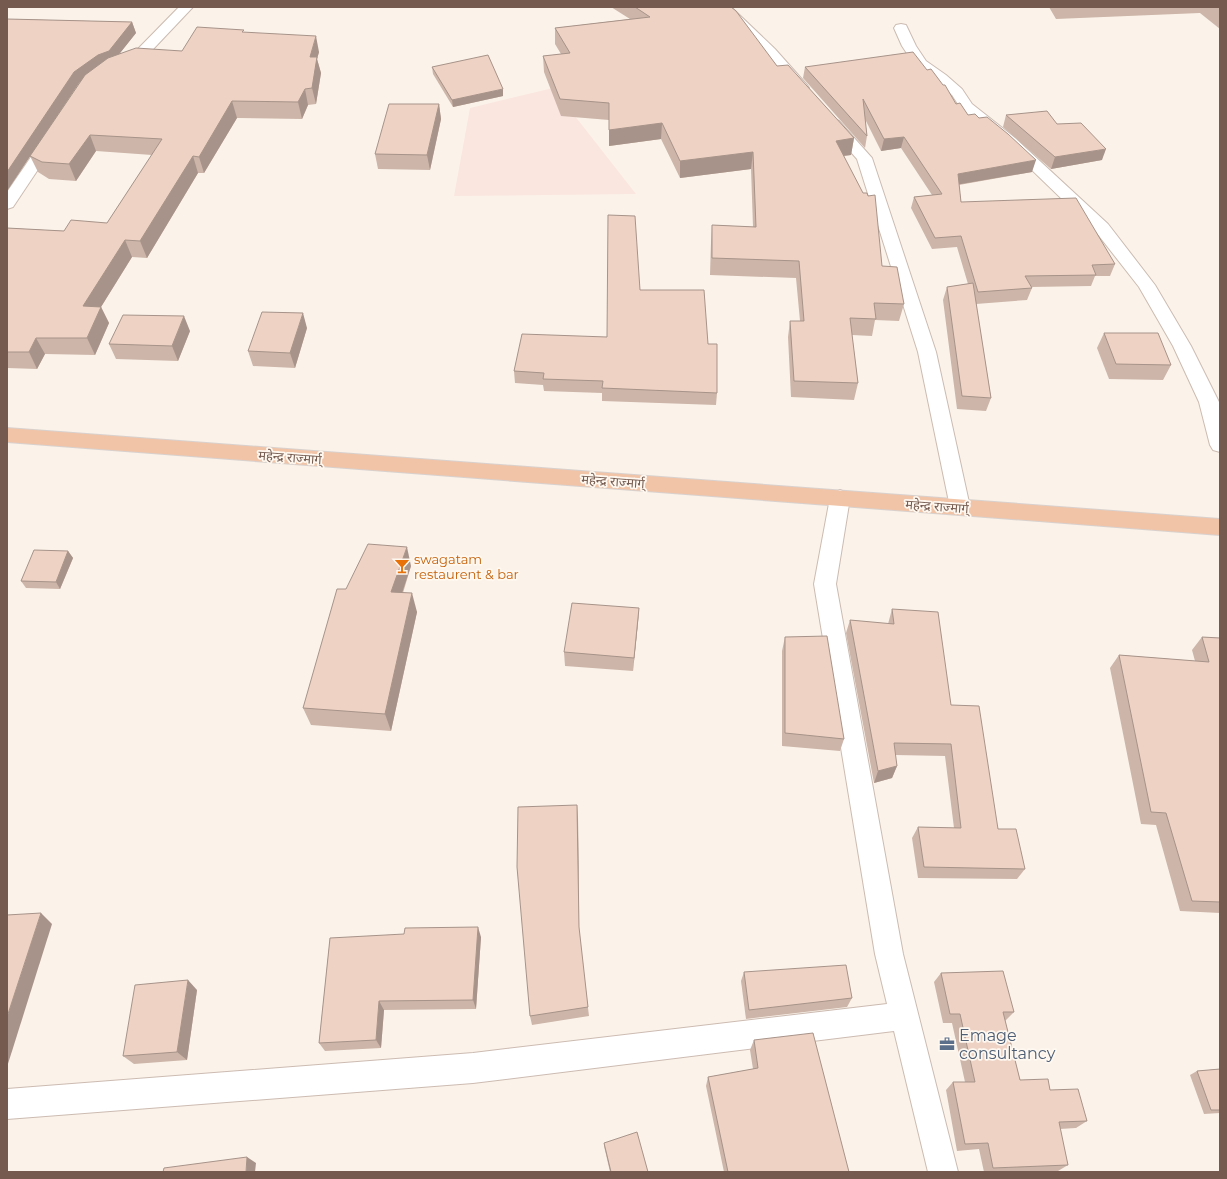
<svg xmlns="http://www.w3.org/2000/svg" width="1227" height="1179" viewBox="0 0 1227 1179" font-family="Montserrat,'Noto Sans Devanagari',sans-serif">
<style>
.commercial{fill:#fae6df}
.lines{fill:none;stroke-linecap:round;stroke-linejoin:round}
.minor-casing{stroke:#ccbbb1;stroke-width:2}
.trunk-casing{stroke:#d8d1ce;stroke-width:2}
.minor{fill:#fff;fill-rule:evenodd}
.trunk{fill:#f1c4a8;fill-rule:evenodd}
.wall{fill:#cdb5a9;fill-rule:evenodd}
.shaded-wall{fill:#a79389}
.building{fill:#eed2c4;stroke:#a79389}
.labels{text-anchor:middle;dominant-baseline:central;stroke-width:3.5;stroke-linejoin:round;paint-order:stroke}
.street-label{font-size:13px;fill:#745a4f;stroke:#fef8f0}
.food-label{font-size:13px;fill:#c56008;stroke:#fef8f0;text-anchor:start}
.near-service-label{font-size:16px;fill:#4e5e75;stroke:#fef8f0;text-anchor:start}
</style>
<rect width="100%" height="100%" fill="#fbf3ea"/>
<!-- commercial -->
<polygon class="commercial" points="553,88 636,194 454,196 470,108"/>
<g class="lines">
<!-- minor casing -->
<g class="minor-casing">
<g id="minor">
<polygon points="179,7 193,7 140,63 121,69 116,68 114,65 116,62 130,57"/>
<polygon points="716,7 731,7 775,49 807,85 809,88 807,91 802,92 797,91 765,55"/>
<polygon points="901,24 906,25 916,46 926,61 946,75 962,89 972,104 1015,138 1108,224 1155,285 1191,346 1219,402 1220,407 1220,452 1213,450 1210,445 1199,402 1173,346 1139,287 1096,232 1005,144 962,110 952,95 936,81 916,67 902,46 894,28 896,25"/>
<polygon points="834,119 839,121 872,158 936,352 970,507 967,513 960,515 953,513 950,507 918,352 857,159 826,124 829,121"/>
<polygon points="51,133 56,135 59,138 13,207 7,209 7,192 46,135"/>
<polygon points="840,490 847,493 850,498 836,584 903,954 958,1172 928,1172 894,1031 473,1083 7,1119 7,1089 473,1053 887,1004 875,954 814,584 830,498 833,493"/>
</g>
</g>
<!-- trunk casing -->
<g class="trunk-casing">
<polygon id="trunk" points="7,428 1220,519 1220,535 7,442"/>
</g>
<!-- minor -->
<use href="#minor" class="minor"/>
<!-- trunk -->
<use href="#trunk" class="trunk"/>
</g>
<!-- wall -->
<g class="wall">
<polygon points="611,7 731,7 777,66 854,138 851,155 844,156 882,266 904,304 899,321 875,320 872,336 852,335 858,383 854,400 791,397 788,337 790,321 800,321 796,278 710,275 711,242 712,225 753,227 751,169 680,178 661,139 609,146 609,120 561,116 544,72 543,56 561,54 555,44 555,28 630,19"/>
<polygon points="1049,7 1220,7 1220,29 1200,13 1056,19"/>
<path d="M7,19L132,22L136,33L119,54L182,51L244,33L319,52L317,59L321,73L316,104L308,105L302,119L237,118L204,173H198L147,258L132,257L101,307L109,323L95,355L45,354L37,369L7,368V228L64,231L107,223L152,155L96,151L76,181L49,179L38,172L30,156L7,191ZM80,82L54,120L79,83Z"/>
<polygon points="432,67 503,96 453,107 433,74"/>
<polygon points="805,67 927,70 956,104 968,115 979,118 1032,172 959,185 961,202 1115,264 1110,276 1095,276 1091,286 1031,287 1032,288 1027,300 976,304 991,398 986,411 957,409 943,300 947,287 968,284 957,247 932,249 911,208 914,197 932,195 901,148 881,151 865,119 867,136 865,148 803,78"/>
<polygon points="439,104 441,119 430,170 378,169 375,154"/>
<polygon points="1006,115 1057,124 1102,160 1051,169 1003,127"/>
<polygon points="640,290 708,344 717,393 716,405 602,401 602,393 544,391 543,385 515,383 514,371 607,337"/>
<polygon points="307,328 295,368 253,366 248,351"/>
<polygon points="190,331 178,361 116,359 109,344"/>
<polygon points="1104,333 1171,365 1163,380 1109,379 1097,348"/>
<polygon points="68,551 73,558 60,589 26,588 21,581"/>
<polygon points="411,566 403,593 417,612 391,731 311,725 303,708 346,589"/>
<polygon points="639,608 638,622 633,671 565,666 564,652"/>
<polygon points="892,609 951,705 998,829 1025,869 1017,879 918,878 912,838 918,827 954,828 945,756 895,755 897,766 892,778 874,783 846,633 850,620 888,624"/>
<polygon points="785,637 844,739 840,751 782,746 782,651"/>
<polygon points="1202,637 1220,638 1220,913 1180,911 1156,825 1141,824 1110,668 1119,655 1195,661 1192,650"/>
<polygon points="578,817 579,933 589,1016 532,1025 530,1016"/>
<polygon points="481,937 476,1009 384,1010 381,1048 325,1051 319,1043 330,938"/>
<polygon points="744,972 852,998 847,1007 746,1019 741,981"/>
<polygon points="941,973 1014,1012 1005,1021 1020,1080 1050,1090 1087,1121 1076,1128 1060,1129 1068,1165 1058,1171 1034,1172 984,1172 979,1149 957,1151 946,1090 953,1082 965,1082 952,1023 943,1023 934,982"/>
<polygon points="197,990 187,1060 134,1064 123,1056"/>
<polygon points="754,1040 849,1172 724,1172 706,1086 708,1077 753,1069 750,1050"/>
<polygon points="1220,1069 1220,1113 1204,1114 1190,1075 1197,1071"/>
<polygon points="604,1143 648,1172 610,1172 604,1146"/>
</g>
<!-- shaded-wall -->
<g class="shaded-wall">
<polygon points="132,22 136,33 113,62 102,66 79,83 7,191 7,172 74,72"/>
<polygon points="316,36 319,52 317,59 321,73 316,104 312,88 310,57"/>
<polygon points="305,89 308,105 302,119 298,102"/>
<polygon points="503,89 503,96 453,107 452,100"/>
<polygon points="232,101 237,118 204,173 199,157"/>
<polygon points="439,104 441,119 430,170 427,155"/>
<polygon points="662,123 661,139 609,146 609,130"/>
<polygon points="90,135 96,151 76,181 69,164"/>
<polygon points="904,137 901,148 881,151 884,139"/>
<polygon points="854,138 851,155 833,157 836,141"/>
<polygon points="1106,149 1102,160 1051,169 1055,157"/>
<polygon points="753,152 751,169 680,178 680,161"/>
<polygon points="193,156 198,173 147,258 140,241"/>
<polygon points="1036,160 1032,172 955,185 958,174"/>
<polygon points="125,240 132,257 91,323 83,306"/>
<polygon points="101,307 109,323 95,355 87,338"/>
<polygon points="303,313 307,328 295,368 290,353"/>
<polygon points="184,316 190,331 178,361 172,346"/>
<polygon points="36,338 45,354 37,369 29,352"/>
<polygon points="407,547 411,566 396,611 391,592"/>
<polygon points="68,551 73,558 60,589 56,582"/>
<polygon points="412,593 417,612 391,731 385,714"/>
<polygon points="639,608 638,622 633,671 634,658"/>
<polygon points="897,766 892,778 874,783 878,771"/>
<polygon points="577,805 578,817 579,937 579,927"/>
<polygon points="41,913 52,924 7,1067 7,1017"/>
<polygon points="478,927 481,937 476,1009 473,1000"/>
<polygon points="188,980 197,990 187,1060 177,1052"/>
<polygon points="379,1001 384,1010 381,1048 376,1040"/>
<polygon points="247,1157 256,1163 255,1172 246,1172"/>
</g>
<!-- building -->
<g class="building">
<polygon points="635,7 731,7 736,11 777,66 788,65 854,138 836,141 863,193 867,193 868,196 875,195 882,266 897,267 904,304 874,303 876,319 850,318 858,383 794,381 790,321 804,321 799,261 712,258 712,225 756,227 753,152 680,161 662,123 609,130 609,103 560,99 543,56 570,53 555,28 650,17"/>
<polygon points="7,19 132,22 109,51 98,55 74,72 7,172"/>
<polygon points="197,27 244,30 242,32 316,36 310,57 317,57 312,88 305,89 298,102 232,101 199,157 193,156 140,241 125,240 83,306 101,307 87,338 36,338 29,352 7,352 7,228 64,231 71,220 107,223 162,139 90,135 69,164 42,162 30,156 85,75 108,58 136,48 182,51"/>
<polygon points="913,52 927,70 931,69 943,85 945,85 956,104 960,103 968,115 975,114 979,118 987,117 1008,134 1036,160 958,174 961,202 1076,198 1115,264 1092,265 1096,275 1025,276 1032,288 978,292 961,236 935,238 914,197 942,194 904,137 884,139 863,99 867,136 805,67"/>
<polygon points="488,55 503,89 452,100 432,67"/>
<polygon points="389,104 439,104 427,155 375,154"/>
<polygon points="1047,111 1057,124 1081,123 1106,149 1055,157 1006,115"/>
<polygon points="608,215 635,216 640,290 704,290 708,344 717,344 717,393 602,388 603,381 543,379 544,373 514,371 522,334 607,337"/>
<polygon points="973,283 991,398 962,396 947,287"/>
<polygon points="262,312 303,313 290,353 248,351"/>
<polygon points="123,315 184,316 172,346 109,344"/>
<polygon points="1104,333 1158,333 1171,365 1116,364"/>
<polygon points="368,544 407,547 391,592 412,593 385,714 303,708 337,589 346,589"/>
<polygon points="34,550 68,551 56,582 21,581"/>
<polygon points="572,603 639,608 634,658 564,652"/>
<polygon points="892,609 938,612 951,705 979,706 998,829 1016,829 1025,869 924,867 918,827 961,828 951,744 894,743 897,766 878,771 850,620 894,624"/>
<polygon points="827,636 844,739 785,733 785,637"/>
<polygon points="1202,637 1220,638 1220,902 1192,901 1166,813 1151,812 1119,655 1209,662"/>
<polygon points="577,805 579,927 588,1007 530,1016 517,867 518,807"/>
<polygon points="41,913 7,1017 7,915"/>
<polygon points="478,927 473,1000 379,1001 376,1040 319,1043 330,938 404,934 405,928"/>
<polygon points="846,965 852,998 749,1010 744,972"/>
<polygon points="1003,971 1014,1012 1003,1012 1020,1080 1048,1079 1050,1090 1078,1089 1087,1121 1059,1122 1068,1165 993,1168 988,1143 965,1144 953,1082 975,1082 960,1014 950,1014 941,973"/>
<polygon points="188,980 177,1052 123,1056 135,985"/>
<polygon points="813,1033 849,1172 728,1172 708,1077 758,1068 754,1040"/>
<polygon points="1220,1069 1220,1110 1211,1110 1197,1071"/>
<polygon points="637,1132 648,1172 611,1172 604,1143"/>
<polygon points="247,1157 246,1172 163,1172 164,1168"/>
</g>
<!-- icons -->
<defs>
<g id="bar-bare" transform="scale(1.2)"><path d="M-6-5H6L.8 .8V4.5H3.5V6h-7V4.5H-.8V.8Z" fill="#e8710a" stroke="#fef8f0" stroke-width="2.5" paint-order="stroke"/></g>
<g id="office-bare" transform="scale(1.2)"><path d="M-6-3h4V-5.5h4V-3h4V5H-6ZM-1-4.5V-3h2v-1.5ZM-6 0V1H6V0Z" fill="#5c6f8a" stroke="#fef8f0" stroke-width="2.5" paint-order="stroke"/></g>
</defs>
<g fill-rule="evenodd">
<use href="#bar-bare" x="402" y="566"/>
<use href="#office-bare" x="947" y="1044"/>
</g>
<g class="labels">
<!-- street labels -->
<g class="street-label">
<text transform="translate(290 457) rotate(4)">महेन्द्र राज्मार्ग्</text>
<text transform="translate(613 481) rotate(4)">महेन्द्र राज्मार्ग्</text>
<text transform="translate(937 506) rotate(4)">महेन्द्र राज्मार्ग्</text>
</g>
<!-- food labels -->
<g class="food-label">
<text x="414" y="559">swagatam<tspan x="414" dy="15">restaurent &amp; bar</tspan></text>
</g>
<!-- near-service labels -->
<g class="near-service-label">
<text x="959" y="1035">Emage<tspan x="959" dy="18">consultancy</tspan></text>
</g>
</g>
<!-- border -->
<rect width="1227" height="1179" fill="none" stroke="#745a4f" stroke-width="16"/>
</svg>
